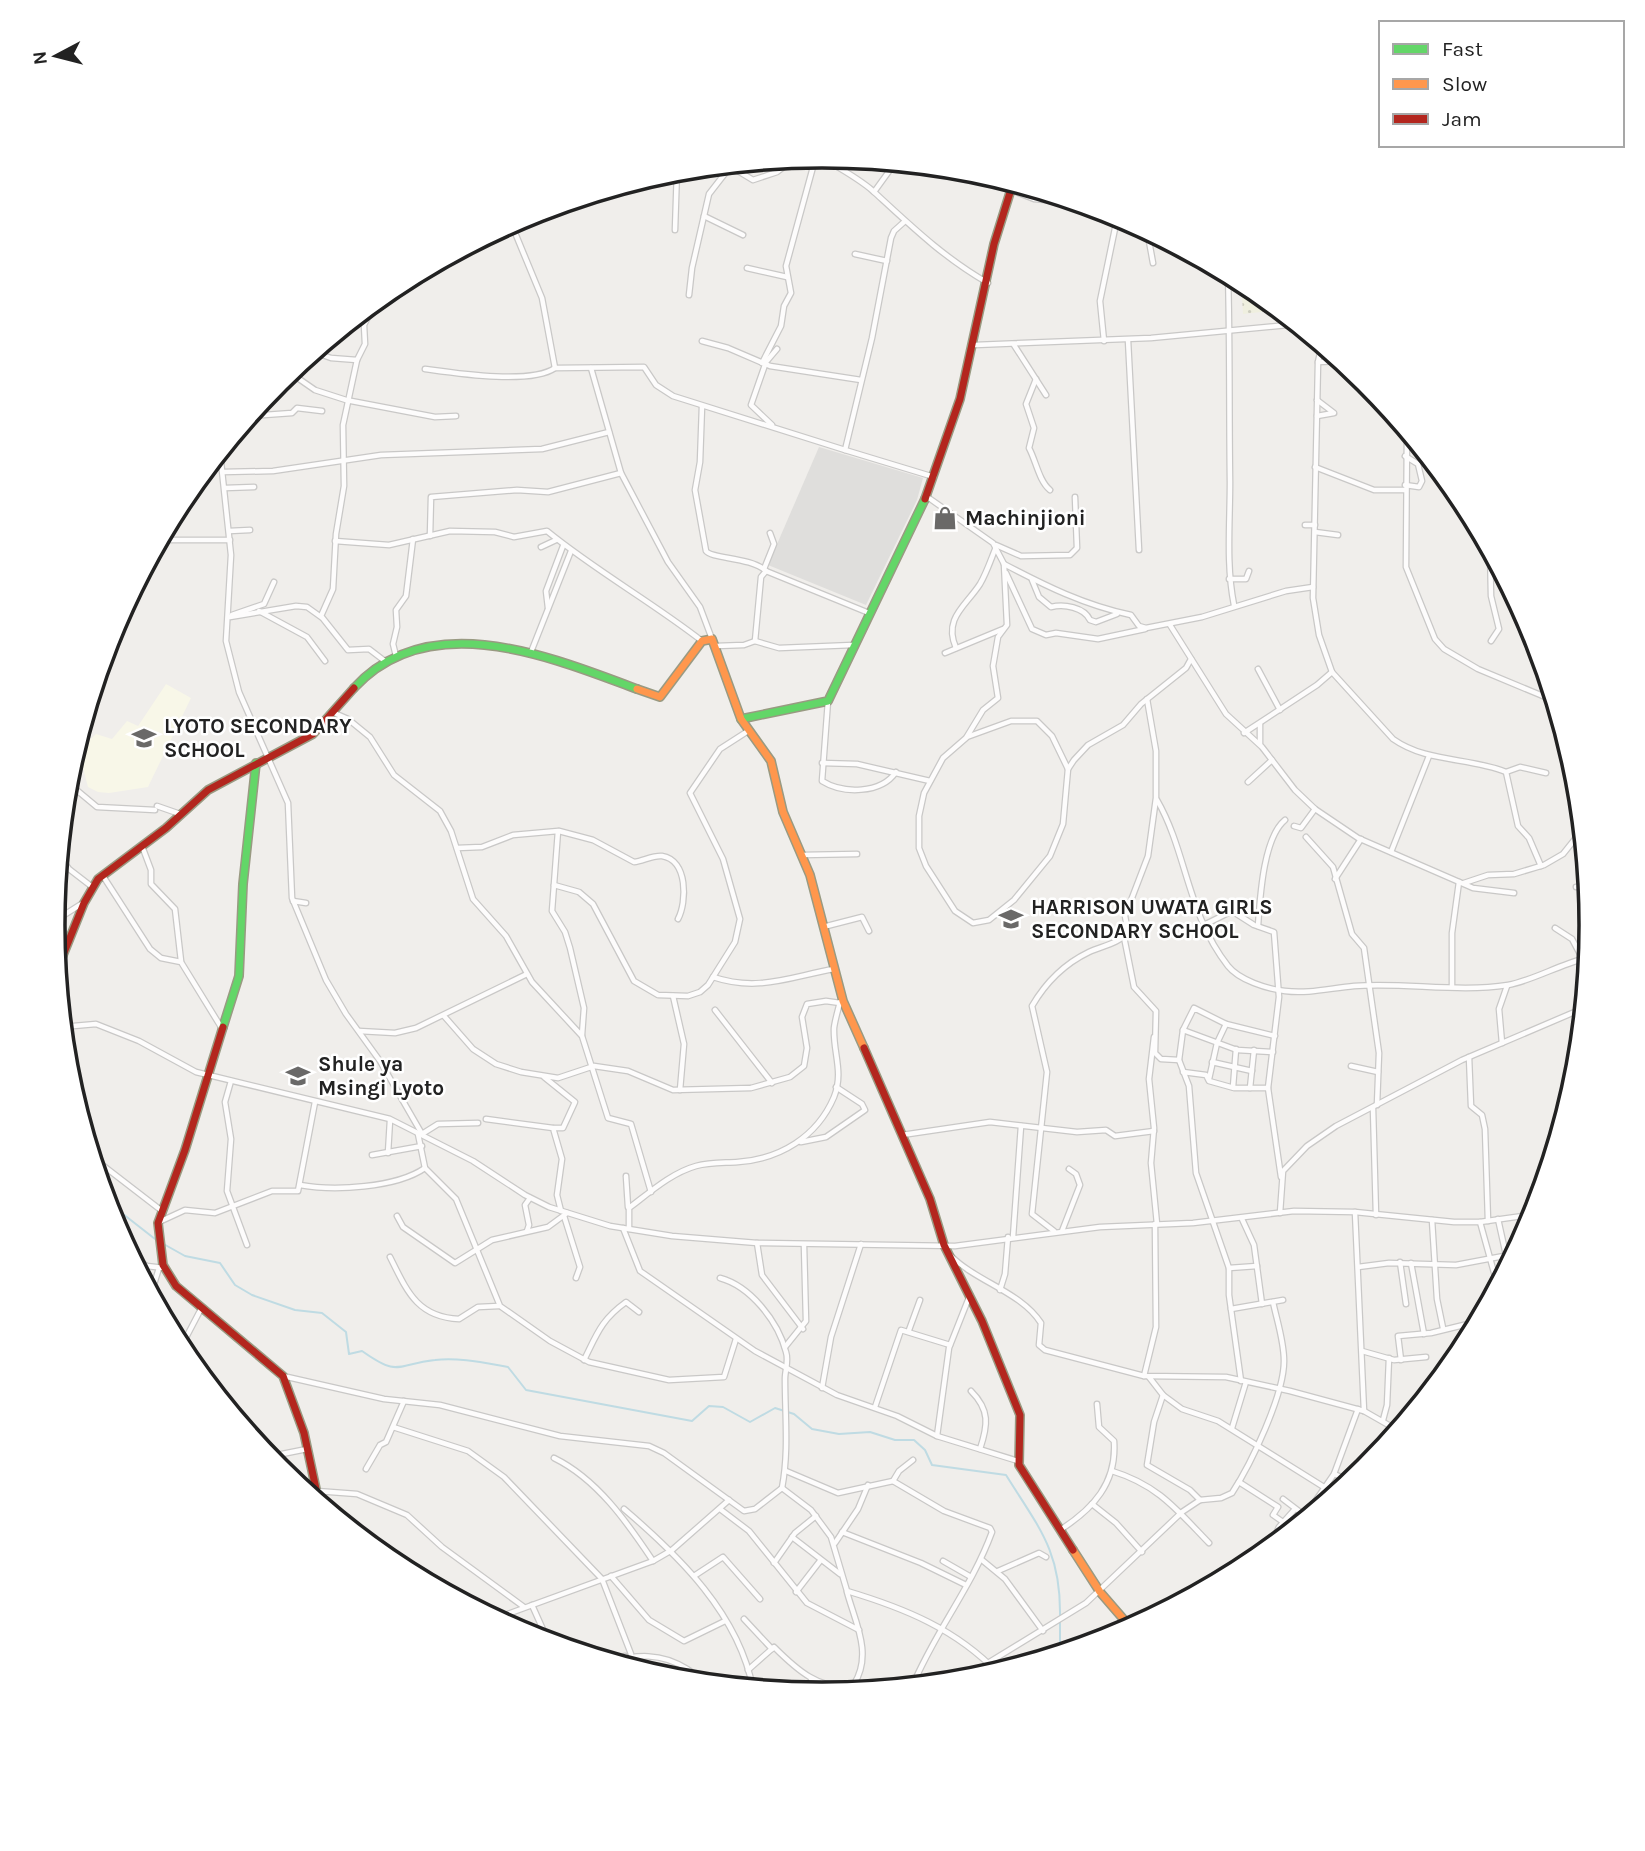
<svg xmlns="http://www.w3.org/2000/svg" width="1645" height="1851" viewBox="0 0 1645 1851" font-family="Karla,sans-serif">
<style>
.residential{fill:#dfdedc}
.education{fill:#f8f7e8}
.farmland{fill:url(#farmland-dots)}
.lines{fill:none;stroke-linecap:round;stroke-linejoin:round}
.stream{stroke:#bfdbe3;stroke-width:2}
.street-casing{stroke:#c9c8c7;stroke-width:7}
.fast-casing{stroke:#999a82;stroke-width:10}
.slow-casing{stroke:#999a82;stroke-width:10}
.jam-casing{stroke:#999a82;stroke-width:10}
.street{stroke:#fdfcfc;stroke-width:4.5}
.fast{stroke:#63d668;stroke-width:7}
.slow{stroke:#ff974d;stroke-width:7}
.jam{stroke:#b3261e;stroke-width:7}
.labels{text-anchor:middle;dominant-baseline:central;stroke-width:5;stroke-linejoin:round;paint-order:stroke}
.poi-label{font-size:21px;font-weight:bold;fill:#222;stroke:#fff;text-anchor:start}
.rim{fill:none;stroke:#222;stroke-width:3.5}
</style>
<defs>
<pattern id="farmland-dots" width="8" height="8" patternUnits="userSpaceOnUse" patternTransform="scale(1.75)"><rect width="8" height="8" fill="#efefdf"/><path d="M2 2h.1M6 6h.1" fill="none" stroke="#cdcdbf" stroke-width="1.8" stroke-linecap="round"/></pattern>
</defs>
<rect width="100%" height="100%" fill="#f0eeeb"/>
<!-- residential -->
<polygon class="residential" points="819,447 923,478 917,500 866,605 768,565"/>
<!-- education -->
<polygon class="education" points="166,684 191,698 148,787 109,793 98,792 88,787 82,764 84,745 96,734 112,739 127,721 138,726"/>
<!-- farmland -->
<polygon class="farmland" points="1241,280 1251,286 1280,310 1243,314"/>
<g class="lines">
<!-- stream -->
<g class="stream">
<polyline points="107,1208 123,1214 155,1239"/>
<path d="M160,1242L185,1256L220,1263L235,1285L252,1295L295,1310L322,1313L346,1332L349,1354L362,1351C400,1378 396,1364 435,1360C458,1357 485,1363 508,1367L526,1390L692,1421L709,1406L723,1407L750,1422L775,1408L794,1414L812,1429L839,1434L870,1432L895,1440H914L925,1450L932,1465L1006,1475C1039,1528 1061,1551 1060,1616"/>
<polyline points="1060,1622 1060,1654"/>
</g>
<!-- street casing -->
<g class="street-casing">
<g id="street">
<path d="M819,156C837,167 857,177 873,191C910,225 944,258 988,283"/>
<polyline points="728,165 753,180 777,172 796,158"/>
<polyline points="1011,190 1034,199 1080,203"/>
<polyline points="874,192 895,163"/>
<polyline points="704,216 743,235"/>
<polyline points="904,222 894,231 891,238 872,338 845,450 934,477"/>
<polyline points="511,223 542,298 555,368"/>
<polyline points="675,230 677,170"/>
<polyline points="1147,230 1153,263"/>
<polyline points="855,254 887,261"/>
<polyline points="747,268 787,277"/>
<path d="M1228,273C1230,343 1229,413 1230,482C1230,524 1226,565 1234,605"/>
<polyline points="689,295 692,268 709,194 730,167"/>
<polyline points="376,301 364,325 365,344 357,360 343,425 344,486 336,534 333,589 321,616 348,650 369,649 386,662"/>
<polyline points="1128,340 1139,550"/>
<polyline points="702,341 728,348 770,366 861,380"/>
<polyline points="1104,341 1100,301 1118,214"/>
<path d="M1322,344L1318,362L1313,598L1319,635L1332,672L1393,739C1427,763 1469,757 1506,772L1518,826L1529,838L1541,866"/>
<polyline points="975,345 1151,338 1298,324"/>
<polyline points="1014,345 1046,395"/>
<polyline points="314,352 331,358 357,360"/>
<polyline points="1318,362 1343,361"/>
<polyline points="762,363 781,326 784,306 791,293 786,266 816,156"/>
<polyline points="591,368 621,473 668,562 700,607 712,639"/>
<path d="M425,369C454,373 530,385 555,368L644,367L656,385L673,396L845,450"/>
<polyline points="289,372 315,390 346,400 435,417 456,416"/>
<path d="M1036,379L1026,404L1034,428L1029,448C1036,461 1039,481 1050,490"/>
<polyline points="285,388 290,381 291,370"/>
<path d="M702,406L700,462L695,490L706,551C712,559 751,557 766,571"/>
<polyline points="249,416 292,413 297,408 322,411"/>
<polyline points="1317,416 1334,413 1317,400"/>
<polyline points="772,425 751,405 766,362 777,349"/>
<polyline points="1407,429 1406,567 1435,639 1444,649 1478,669 1555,701"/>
<polyline points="220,452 231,555 226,641 239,692 288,803 292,898 326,980 346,1014 380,1061 422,1134 438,1124 478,1123"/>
<polyline points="1315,467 1374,490 1405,490"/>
<polyline points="223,472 273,471 381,455 542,449 609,432"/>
<polyline points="1405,485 1419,487 1422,481 1418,464 1405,456"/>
<polyline points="225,488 254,487"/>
<polyline points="926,496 993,543 1004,564 1007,625 998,637 993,666 998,698 983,710 966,738 943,758 924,793 919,816 919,848 926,866 955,911 973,923 989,920 1014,900 1050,856 1063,824 1068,769 1074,760 1088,745 1123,725 1141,704 1186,668 1191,659"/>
<polyline points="1305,525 1315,525"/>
<polyline points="229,531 250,530"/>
<polyline points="1315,532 1338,535"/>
<polyline points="430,536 431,497 517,490 548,492 621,473"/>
<polyline points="159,540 230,540"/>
<path d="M335,541L389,545L450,531L495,532L514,537L547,531C596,571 652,602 702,641"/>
<polyline points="996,545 1021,556 1070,555 1077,548 1075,497"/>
<polyline points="541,547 556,540"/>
<polyline points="1490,549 1491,596 1499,629 1491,641"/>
<path d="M1004,564C1046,586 1084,605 1131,615L1139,626L1146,628L1202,617L1286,591L1313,587"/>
<polyline points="764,569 774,544 770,533"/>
<polyline points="1006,573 1032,629 1046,635 1056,633 1098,639 1145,629"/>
<polyline points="1229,579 1246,579 1249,571"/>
<path d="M1032,580L1039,597L1051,607C1064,604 1084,607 1090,620L1096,622L1117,614"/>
<polyline points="548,608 546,591 563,546"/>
<polyline points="259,611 307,637 325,661"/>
<polyline points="232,615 264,604 274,582"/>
<polyline points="230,617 296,606 307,607 321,617"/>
<polyline points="1170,625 1226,714 1262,747 1295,790 1315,809 1358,838 1473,888 1514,893"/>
<polyline points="755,641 761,577 766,571 869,613"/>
<polyline points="716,646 744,645 755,641 779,648 853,645"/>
<path d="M956,648C943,618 966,606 980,584C987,572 991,559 996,547"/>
<polyline points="531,652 571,551"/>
<polyline points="945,653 1003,629"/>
<polyline points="396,656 393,644 397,627 396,610 406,596 413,539"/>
<polyline points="1258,669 1280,710"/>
<path d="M828,701L822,781C843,794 881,794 896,772"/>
<polyline points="332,712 348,719 370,737 394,775 440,811 451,831 473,899 506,936 532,982 582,1036 608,1118 631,1124 651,1192"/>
<polyline points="1244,733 1317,685 1332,672"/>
<polyline points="967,737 1011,721 1037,721 1052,736 1068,769"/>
<polyline points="1260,744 1260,724"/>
<polyline points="822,763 857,764 930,781"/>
<polyline points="1506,772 1520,767 1546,773"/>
<polyline points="1248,782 1272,760"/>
<polyline points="66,788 73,787 97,807 155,810"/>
<path d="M1157,800C1187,852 1187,914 1228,966C1239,980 1267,989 1285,991C1308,994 1331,988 1354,986C1405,982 1458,993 1508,985C1531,981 1559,965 1583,959"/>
<polyline points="157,806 180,814"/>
<polyline points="1574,808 1580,796"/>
<polyline points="1294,826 1301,828 1315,809"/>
<path d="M559,831L593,840L634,862C643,861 653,855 662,856C688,860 687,902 678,919"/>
<polyline points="1306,837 1333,867 1352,934 1364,948 1379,1053 1377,1105"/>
<polyline points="142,846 151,870 151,884 175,909 181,961"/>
<polyline points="457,848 482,847 513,835 558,831 552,911 565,932 570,948 584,1008 582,1035"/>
<polyline points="1391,852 1429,756"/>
<polyline points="802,855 857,854"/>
<polyline points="59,856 69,869 91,886"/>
<polyline points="103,876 150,949 161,958 181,962 221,1027"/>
<polyline points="1335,879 1361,839"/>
<polyline points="1464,883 1488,875 1514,874 1544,865 1563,854 1583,829"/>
<polyline points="554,885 579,892 593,904 634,981 658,995 688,996 700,992 708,985 735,942 740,919 723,859 690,793 720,749 748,731"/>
<polyline points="1576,887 1588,885"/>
<polyline points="293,901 306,903"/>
<polyline points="53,922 83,903"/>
<polyline points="1204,925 1232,911 1254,925 1274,932 1279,997 1268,1088 1281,1177"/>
<path d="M1258,926C1260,899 1263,838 1285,820"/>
<polyline points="823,927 862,917 869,931"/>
<polyline points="1555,928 1572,939 1588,969"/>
<polyline points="1124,937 1134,987 1156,1011 1155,1053 1161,1059 1179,1060"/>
<path d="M713,977C758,992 789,977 834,969"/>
<polyline points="1452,986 1452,933 1459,882"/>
<polyline points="673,996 684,1044 680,1090"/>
<polyline points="715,1010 772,1083"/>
<polyline points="444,1016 473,1049 496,1064 521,1072 558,1078 594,1066 628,1071 673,1090 751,1088 790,1077 804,1066 807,1048 802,1017 807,1004 826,1001 840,1003"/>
<polyline points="62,1027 96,1024 139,1041 196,1072 390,1119 473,1161 525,1195 549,1207 610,1226 672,1236 757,1243 955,1246 1100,1227 1193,1223 1294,1211 1355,1212 1454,1222 1480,1222 1536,1214"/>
<polyline points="1183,1030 1237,1050 1273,1052"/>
<polyline points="359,1031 395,1033 416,1028 527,974"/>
<polyline points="1154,1037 1149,1079 1154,1128 1151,1163 1157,1224"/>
<polyline points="1502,1043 1499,1009 1507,986"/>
<polyline points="1469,1057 1471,1106 1482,1115 1485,1129 1488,1221"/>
<polyline points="1212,1062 1252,1071"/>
<polyline points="1351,1066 1378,1072"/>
<polyline points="1183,1072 1206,1075 1209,1081 1234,1088 1268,1088"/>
<polyline points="544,1077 575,1102 563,1128 554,1128"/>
<polyline points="1209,1079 1217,1043 1226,1024"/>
<polyline points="231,1081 225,1102 231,1139 227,1191 247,1245"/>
<polyline points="1233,1087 1236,1049"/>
<polyline points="1250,1088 1254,1050"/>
<polyline points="1373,1108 1376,1215"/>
<polyline points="486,1119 553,1128 562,1159 557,1195 561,1211"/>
<polyline points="418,1134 425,1168 456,1199 500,1306 550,1341 589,1362 669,1380 724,1377 736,1339"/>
<polyline points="902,1135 990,1122 1077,1132 1106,1130 1115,1136 1154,1131"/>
<polyline points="801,1142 826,1137 865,1110 862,1104 836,1087"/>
<polyline points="388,1153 390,1120"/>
<polyline points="372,1155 422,1146"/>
<polyline points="92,1157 162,1211"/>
<polyline points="626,1176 628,1207"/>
<path d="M300,1185C334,1191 396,1188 425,1168"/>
<polyline points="1355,1212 1364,1411"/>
<polyline points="1280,1213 1283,1171 1307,1146 1336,1126 1462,1060 1584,1008"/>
<polyline points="1525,1215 1528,1232"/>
<polyline points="397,1216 403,1227 455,1263 492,1240 548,1227 567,1213"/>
<polyline points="564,1216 580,1267 576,1278"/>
<polyline points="1242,1219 1254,1245 1262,1304"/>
<polyline points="1498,1219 1506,1255"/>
<polyline points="1432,1220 1437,1299 1443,1328"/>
<polyline points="159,1222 185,1210 215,1213 272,1191 298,1191 315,1102"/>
<polyline points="1480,1222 1498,1287"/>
<polyline points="623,1228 640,1271 755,1351 837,1395 897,1416 937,1436 1018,1461"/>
<path d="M629,1229V1208C649,1193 671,1173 696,1166C710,1162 724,1163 738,1162C780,1159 817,1137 834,1097C844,1072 833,1053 834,1028C835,1020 838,1010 840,1002"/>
<polyline points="527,1231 529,1225 525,1205 530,1198"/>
<path d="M1054,1231L1032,1214L1047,1072L1032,1006C1046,982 1064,964 1089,952C1101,946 1119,944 1128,932L1125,916L1148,856L1156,798V751L1147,699"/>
<polyline points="1062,1231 1080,1185 1076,1174 1069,1169"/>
<polyline points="1013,1237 1021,1126"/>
<polyline points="757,1243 762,1275 803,1329"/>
<polyline points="130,1256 147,1266 164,1268"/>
<path d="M951,1256C977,1282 1021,1292 1041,1323L1039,1345L1045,1350L1144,1376L1226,1377L1290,1391L1364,1411L1399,1431"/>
<path d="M390,1257C407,1291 417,1317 459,1319L478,1307L499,1306"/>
<polyline points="1400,1262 1406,1304"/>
<polyline points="1411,1263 1424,1334"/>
<polyline points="1358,1267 1389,1263 1456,1265 1509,1255 1513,1259"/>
<polyline points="1229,1268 1257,1266"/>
<path d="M720,1278C750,1286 778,1321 786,1352C789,1361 785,1370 785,1379C785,1417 789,1451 782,1488"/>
<polyline points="1000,1290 1005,1274 1008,1237"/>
<polyline points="151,1294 159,1268"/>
<polyline points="1231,1309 1283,1300"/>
<polyline points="909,1330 920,1300"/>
<polyline points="785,1347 806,1321 804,1245"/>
<polyline points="180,1349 202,1307"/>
<polyline points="1362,1351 1394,1360 1426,1357"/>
<path d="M584,1360C597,1334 601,1320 626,1302L639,1312"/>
<polyline points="1401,1360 1398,1336 1431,1333 1480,1321"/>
<path d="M283,1376L384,1399L440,1405L560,1436L649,1446L664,1453L744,1511L755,1509L782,1488L811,1510L831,1537L847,1591C904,1608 956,1629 998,1673"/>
<polyline points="1144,1376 1156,1327 1155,1224"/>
<polyline points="1149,1377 1163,1395 1182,1409 1218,1421 1327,1489"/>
<polyline points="1241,1381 1229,1295 1229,1268 1196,1173 1189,1086 1179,1060 1183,1030 1194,1008 1226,1024 1275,1036"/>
<polyline points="822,1388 831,1337 861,1244"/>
<path d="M971,1391C990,1410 988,1425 980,1449"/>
<polyline points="1163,1395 1154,1422 1147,1465 1190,1490 1200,1500"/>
<polyline points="875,1407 901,1330 950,1345"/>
<polyline points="1383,1420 1387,1405 1389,1358"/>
<polyline points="393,1427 468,1451 504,1477 602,1579 631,1654"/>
<polyline points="1232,1428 1246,1382"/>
<polyline points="937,1436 949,1348 970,1295"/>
<polyline points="275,1456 292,1481"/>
<polyline points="267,1457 307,1449"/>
<path d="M554,1458C597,1479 627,1522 653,1561"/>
<polyline points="366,1469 380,1445 386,1442 404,1401"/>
<path d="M786,1471L838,1493L893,1481L944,1511L990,1528L992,1532C972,1587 934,1633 912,1687"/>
<path d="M1112,1471C1158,1485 1177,1510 1209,1543"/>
<polyline points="1334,1474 1353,1482"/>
<polyline points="893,1481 899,1471 913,1460"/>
<polyline points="1239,1482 1278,1507 1273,1515 1283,1522"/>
<polyline points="317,1491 357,1494 407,1515 442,1547 524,1607"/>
<polyline points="1325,1492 1333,1497"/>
<polyline points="1283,1499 1308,1518"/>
<polyline points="1092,1504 1116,1523 1142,1552"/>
<path d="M624,1509C679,1556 739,1614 753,1689"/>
<polyline points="720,1509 749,1531 807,1603 859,1630"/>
<polyline points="1305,1516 1334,1474 1358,1409"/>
<path d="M1060,1530C1093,1509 1117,1483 1114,1441L1099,1427L1097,1404"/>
<polyline points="842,1532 921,1563 966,1585"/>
<polyline points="792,1537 840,1574"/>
<polyline points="835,1543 858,1509 868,1485"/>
<polyline points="1269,1550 1279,1527 1295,1509"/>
<polyline points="982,1560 1005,1579 1043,1631"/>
<polyline points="943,1561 971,1577"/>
<polyline points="774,1563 795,1533 816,1516"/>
<polyline points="998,1571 1039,1553 1046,1557"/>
<polyline points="611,1576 649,1620 684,1641 725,1621"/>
<polyline points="694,1576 723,1557 760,1599"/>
<polyline points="796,1592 820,1561"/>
<polyline points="532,1605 549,1643"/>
<polyline points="1153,1610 1157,1616"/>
<polyline points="494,1619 653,1561 672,1550 729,1500"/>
<polyline points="744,1619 772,1649"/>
<path d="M608,1661C636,1655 661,1652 687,1669C695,1674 702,1681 711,1682C727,1686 744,1681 760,1689"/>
<path d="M988,1663L1086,1603L1182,1512L1200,1500L1221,1498L1232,1493C1251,1464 1284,1395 1284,1361C1284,1341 1277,1321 1273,1302"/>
<polyline points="624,1666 625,1656"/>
<path d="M748,1670L774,1647C795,1668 821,1693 854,1684C873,1654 855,1622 847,1592"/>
<polyline points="803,1694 812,1679"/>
</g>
</g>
<!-- fast casing -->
<g class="fast-casing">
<g id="fast">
<path d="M354,688C429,606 551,657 637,689"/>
<polyline points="741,719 828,701 925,499"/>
<polyline points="223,1027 239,976 243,884 256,763"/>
</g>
</g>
<!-- slow casing -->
<g class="slow-casing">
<g id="slow">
<polyline points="637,689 660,697 702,641 712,639 741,719 771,761 783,812 810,875 843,1001 864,1048"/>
<polyline points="1073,1550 1100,1592 1132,1629"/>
</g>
</g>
<!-- jam casing -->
<g class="jam-casing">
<g id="jam">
<polyline points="925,499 960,399 994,244 1013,183"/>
<polyline points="57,970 84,903 98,879 166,828 208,790 313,734 354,688"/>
<polyline points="223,1027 185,1150 158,1223 163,1265 176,1286 283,1376 304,1433 319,1503"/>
<polyline points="864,1048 930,1199 944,1245 982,1321 1020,1415 1019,1465 1073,1550"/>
</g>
</g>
<!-- street -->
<use href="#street" class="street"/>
<!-- fast -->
<use href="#fast" class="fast"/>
<!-- slow -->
<use href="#slow" class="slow"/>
<!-- jam -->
<use href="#jam" class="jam"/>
</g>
<!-- icons -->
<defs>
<g id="shop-bare" transform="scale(1.89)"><path d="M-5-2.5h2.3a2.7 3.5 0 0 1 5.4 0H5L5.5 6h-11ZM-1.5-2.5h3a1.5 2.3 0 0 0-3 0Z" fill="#6a6968" stroke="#fff" stroke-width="2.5" paint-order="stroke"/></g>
<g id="school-bare" transform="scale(1.89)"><path d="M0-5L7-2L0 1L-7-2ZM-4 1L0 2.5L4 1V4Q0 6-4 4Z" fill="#6a6968" stroke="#fff" stroke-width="2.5" paint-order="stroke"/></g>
</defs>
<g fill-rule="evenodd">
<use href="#shop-bare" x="945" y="518"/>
<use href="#school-bare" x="144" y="738"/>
<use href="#school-bare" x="1011" y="919"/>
<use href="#school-bare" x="298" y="1076"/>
</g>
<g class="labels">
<!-- poi labels -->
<g class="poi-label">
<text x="965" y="518">Machinjioni</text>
<text x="164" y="726">LYOTO SECONDARY<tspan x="164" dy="24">SCHOOL</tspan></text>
<text x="1031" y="907">HARRISON UWATA GIRLS<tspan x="1031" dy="24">SECONDARY SCHOOL</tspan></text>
<text x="318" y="1064">Shule ya<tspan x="318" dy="24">Msingi Lyoto</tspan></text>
</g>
</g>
<!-- crop -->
<path d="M0 0H1645V1851H0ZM65 925a757 757 0 1 1 1514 0a757 757 0 1 1-1514 0Z" fill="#fff" fill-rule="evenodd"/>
<path class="rim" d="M65 925a757 757 0 1 1 1514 0a757 757 0 1 1-1514 0Z"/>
<!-- legend -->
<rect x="1379" y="21" width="245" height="126" fill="#ffffff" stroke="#a7a7a7" stroke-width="2"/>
<rect x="1393" y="44" width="35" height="10" fill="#63d668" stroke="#a7a7a7" stroke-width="2"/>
<text x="1442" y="56" font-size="21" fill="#222222">Fast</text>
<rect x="1393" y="79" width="35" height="10" fill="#ff974d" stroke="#a7a7a7" stroke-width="2"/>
<text x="1442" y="91" font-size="21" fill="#222222">Slow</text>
<rect x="1393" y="114" width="35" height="10" fill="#b3261e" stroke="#a7a7a7" stroke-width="2"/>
<text x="1442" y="126" font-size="21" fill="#222222">Jam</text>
<!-- north arrow -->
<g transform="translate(56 56) rotate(263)" stroke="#ffffff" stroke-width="5" paint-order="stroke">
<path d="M0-5L12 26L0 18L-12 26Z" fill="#222222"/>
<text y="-10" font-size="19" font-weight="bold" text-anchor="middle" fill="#222222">N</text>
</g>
</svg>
